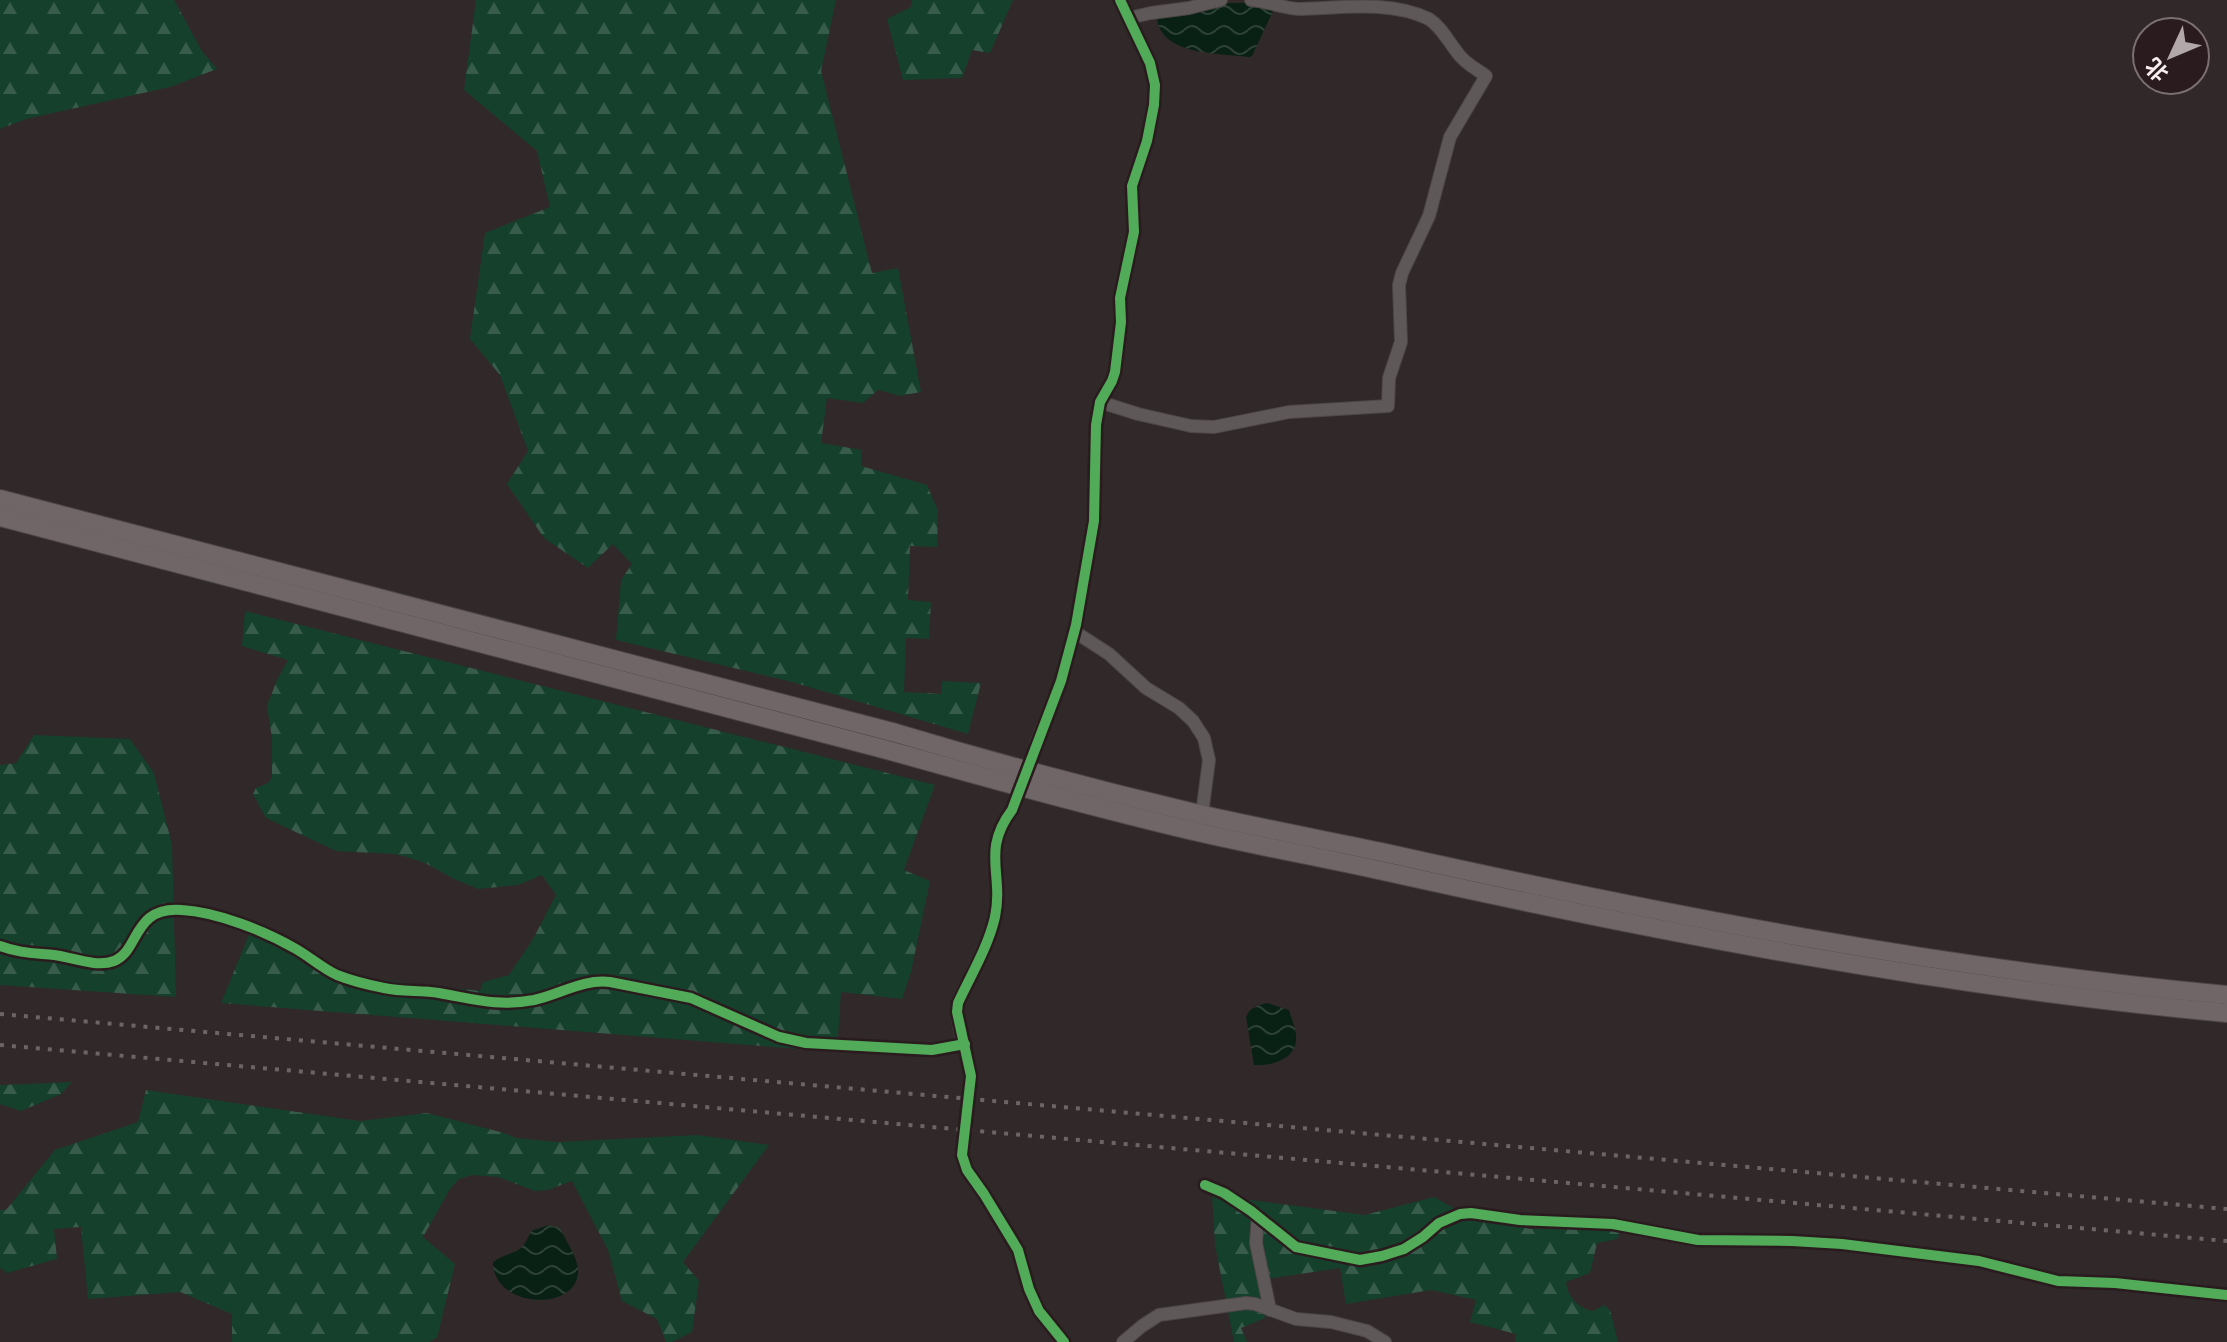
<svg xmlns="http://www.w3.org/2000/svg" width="2227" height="1342" viewBox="0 0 2227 1342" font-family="Ubuntu,'Noto Sans SC',sans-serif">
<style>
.forest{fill:url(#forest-firs)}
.water{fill:url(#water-waves)}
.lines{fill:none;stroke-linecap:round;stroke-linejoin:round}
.minor-tunnel{stroke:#4e4647;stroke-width:12;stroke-dasharray:12 6;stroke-linecap:butt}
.minor-casing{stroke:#4d4647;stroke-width:14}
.primary-casing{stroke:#4d4647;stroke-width:20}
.minor{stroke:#5e5859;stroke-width:12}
.primary{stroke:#706567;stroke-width:18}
.rail{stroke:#6c6566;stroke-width:4;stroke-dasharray:4 8;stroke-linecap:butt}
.cycleway-casing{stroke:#2a1b1e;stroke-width:15}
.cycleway{stroke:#51ab58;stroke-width:10}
</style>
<defs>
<pattern id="forest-firs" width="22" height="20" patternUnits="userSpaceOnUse" patternTransform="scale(2)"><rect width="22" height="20" fill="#15402c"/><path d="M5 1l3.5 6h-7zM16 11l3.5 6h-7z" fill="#385c4b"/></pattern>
<pattern id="water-waves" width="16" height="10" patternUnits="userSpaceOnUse" patternTransform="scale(2)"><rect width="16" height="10" fill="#092014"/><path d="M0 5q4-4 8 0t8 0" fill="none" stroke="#2e4136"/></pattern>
</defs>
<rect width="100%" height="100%" fill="#302829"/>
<!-- forest -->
<g class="forest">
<polygon points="0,0 174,0 202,51 217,69 170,87 26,119 0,129"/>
<polygon points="476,0 836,0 821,71 872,273 898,268 921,392 900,396 878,390 863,403 827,398 821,443 862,450 861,466 927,485 938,511 937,547 910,546 908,600 931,602 929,639 906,638 904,692 941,694 942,681 981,683 968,734 792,682 616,640 621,580 632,564 613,544 588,568 544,538 507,484 528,451 500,375 470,339 485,233 550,207 537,151 464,90"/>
<polygon points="912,0 1013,0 990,53 972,50 962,78 903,80 887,19 911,7"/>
<polygon points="245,611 935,785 904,870 930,881 911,972 902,999 841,992 837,1052 221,1003 253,925 332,967 356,977 480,991 483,982 509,975 533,939 556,895 542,875 518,885 478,889 454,879 425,863 407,857 394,854 336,851 266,818 253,794 256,788 268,783 272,777 272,738 267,706 277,680 288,660 242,646"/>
<polygon points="34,735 130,739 154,773 172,845 176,997 0,985 0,765 16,763"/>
<polygon points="72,1082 61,1094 21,1111 0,1104 0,1085"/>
<polygon points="146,1090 360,1121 427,1113 504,1133 516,1138 558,1142 697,1135 769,1145 683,1262 699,1281 692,1332 672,1342 666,1342 657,1319 622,1301 608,1250 572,1181 548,1190 535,1191 498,1177 472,1175 459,1179 450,1189 423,1237 455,1264 437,1338 429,1342 232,1342 232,1314 180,1292 88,1299 81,1227 54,1229 57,1259 7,1273 0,1268 0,1210 6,1210 55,1150 138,1122"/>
<path d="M1212,1195L1365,1215L1434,1197L1468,1216L1530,1229L1593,1226L1619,1233L1618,1239L1597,1243L1590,1273L1566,1282C1567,1296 1579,1309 1593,1311L1604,1305L1610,1310L1618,1342H1515L1516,1334L1470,1322L1476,1300L1431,1290L1346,1304L1340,1268L1260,1280L1265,1318L1241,1328L1247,1342H1234L1215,1245Z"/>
</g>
<!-- water -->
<g class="water">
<path d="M1226,3H1253L1273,11L1252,56L1249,57C1221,53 1162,56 1157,19L1159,17Z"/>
<path d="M1267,1003L1289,1010C1291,1018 1296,1028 1296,1036C1298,1059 1272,1066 1254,1065L1246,1017C1250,1007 1257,1006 1267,1003Z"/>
<path d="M549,1225L560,1228C565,1240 580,1260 578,1274C573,1313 493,1307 493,1262C514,1248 520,1258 531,1231Z"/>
</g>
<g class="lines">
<!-- minor-tunnel -->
<g class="minor-tunnel">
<polyline points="1012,810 1036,744"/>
<polyline points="962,1155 971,1081"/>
</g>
<!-- minor casing -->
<g class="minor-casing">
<g id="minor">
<polyline points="1129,18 1151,13 1189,8 1221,0"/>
<path d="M1100,402L1138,414L1191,426L1214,427L1289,412L1388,406L1389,378L1401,342L1399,285L1402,273L1429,216L1450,137L1486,76C1478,70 1468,65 1461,57C1450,45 1443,28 1429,19C1390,0 1343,8 1301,9C1284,9 1268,1 1251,0"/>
<polyline points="1075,632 1109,654 1146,688 1179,708 1193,721 1204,738 1209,760 1202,814"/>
<polyline points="1036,744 1061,681 1076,625 1094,521 1096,425 1100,402 1112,381 1115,372 1121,322 1120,298 1134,232 1132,186 1147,141 1154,105 1155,85 1150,63 1120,0"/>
<path d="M0,946C18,953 35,953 54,955C72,957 96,968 114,961C140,951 132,906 182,910C217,912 265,931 296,949C310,957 322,968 337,975C352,981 369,985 384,988C402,992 421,990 439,993C474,999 498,1007 534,1000C561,994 582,979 610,982L691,998L779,1037L806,1043L932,1050L965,1044"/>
<path d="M971,1081C970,1058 956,1029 957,1008C958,998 964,989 969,980C978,959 990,939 995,917C1004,874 981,851 1012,810"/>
<polyline points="962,1155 967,1170 984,1194 1018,1250 1029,1289 1039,1311 1064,1342"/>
<polyline points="1205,1185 1224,1193 1251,1211 1296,1247 1360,1260 1382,1256 1404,1249 1423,1237 1439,1223 1460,1214 1471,1213 1520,1220 1613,1224 1698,1240 1792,1241 1842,1244 1979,1261 2058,1281 2115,1283 2227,1295"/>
<polyline points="1258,1216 1256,1243 1270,1310"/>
<polyline points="1123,1342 1142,1326 1159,1315 1246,1303 1255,1304 1296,1319 1331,1322 1367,1331 1385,1342"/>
</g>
</g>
<!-- primary casing -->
<g class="primary-casing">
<g id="primary">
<path d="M0,499L896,733C996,763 1097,790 1199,814C1261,828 1324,840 1386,853C1664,915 1943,969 2227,995"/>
<path d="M0,517L891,751C990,779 1089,806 1189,830C1253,845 1319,857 1383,871C1662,933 1942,987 2227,1013"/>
</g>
</g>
<!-- minor -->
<use href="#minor" class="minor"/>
<!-- primary -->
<use href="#primary" class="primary"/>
<!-- rail -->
<g class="rail">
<polyline points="0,1014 2227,1209"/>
<polyline points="0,1045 2227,1241"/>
</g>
<!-- cycleway casing -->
<g class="cycleway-casing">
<g id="cycleway">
<path d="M0,946C18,953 35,953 54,955C72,957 96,968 114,961C140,951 132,906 182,910C217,912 265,931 296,949C310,957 322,968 337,975C352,981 369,985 384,988C402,992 421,990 439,993C474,999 498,1007 534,1000C561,994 582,979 610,982L691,998L779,1037L806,1043L932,1050L965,1044"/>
<polyline points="1205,1185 1224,1193 1251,1211 1296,1247 1360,1260 1382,1256 1404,1249 1423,1237 1439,1223 1460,1214 1471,1213 1520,1220 1613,1224 1698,1240 1792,1241 1842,1244 1979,1261 2058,1281 2115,1283 2227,1295"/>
<path d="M1064,1342L1039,1311L1029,1289L1018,1250L984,1194L967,1170L962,1155L971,1076L957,1012L958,1003C971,975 988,947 995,917C1004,874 981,851 1012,810L1061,681L1076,625L1094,521L1096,425L1100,402L1112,381L1115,372L1121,322L1120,298L1134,232L1132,186L1147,141L1154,105L1155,85L1150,63L1120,0"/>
</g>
</g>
<!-- cycleway -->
<use href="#cycleway" class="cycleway"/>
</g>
<!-- north arrow -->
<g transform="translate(2171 56) rotate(226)"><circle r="38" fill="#2a1b1e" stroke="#7c6f72" stroke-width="2"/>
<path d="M0-6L14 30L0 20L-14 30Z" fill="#b2a8aa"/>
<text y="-12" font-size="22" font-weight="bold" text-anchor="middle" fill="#f8edef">北</text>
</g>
</svg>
